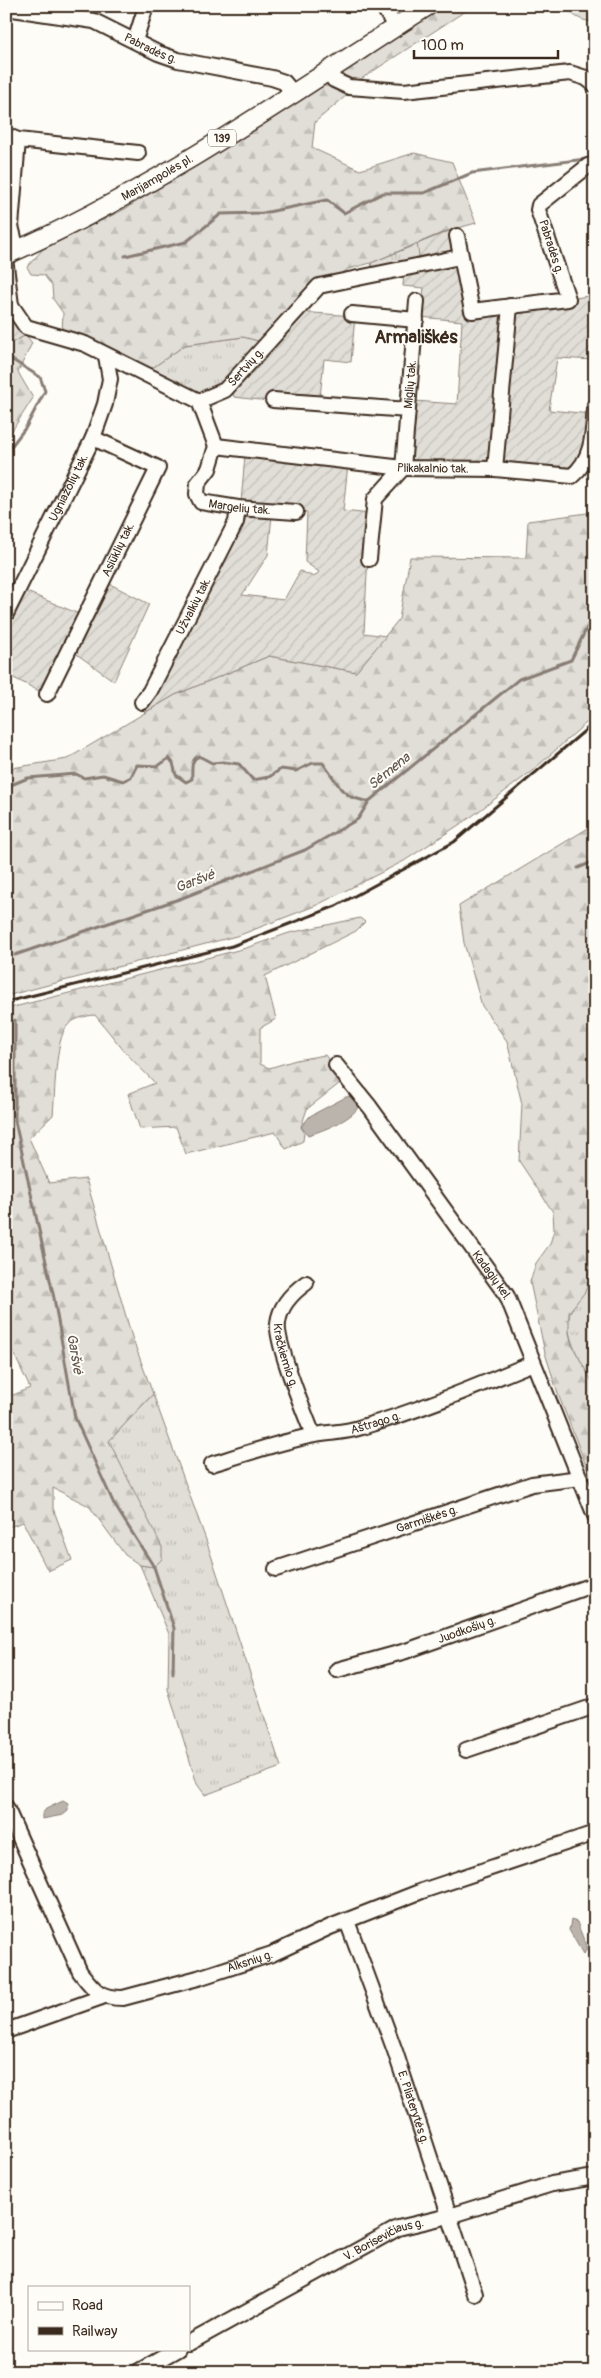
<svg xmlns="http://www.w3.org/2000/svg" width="601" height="2378" viewBox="0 0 601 2378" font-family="Pangolin,sans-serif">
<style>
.grass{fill:url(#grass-tufts);stroke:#8e847a}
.forest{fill:url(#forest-firs);stroke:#8e847a}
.garden{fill:url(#garden-furrows);stroke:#8e847a}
.water{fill:#bbb4ad;stroke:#887d74}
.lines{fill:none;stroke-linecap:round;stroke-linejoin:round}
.stream{stroke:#887d74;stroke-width:3}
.minor-casing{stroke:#3b2a1e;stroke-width:18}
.major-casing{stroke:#3b2a1e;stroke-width:21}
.minor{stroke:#fdfcf7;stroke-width:14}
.major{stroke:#fdfcf7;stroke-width:18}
.rail{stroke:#3b2a1e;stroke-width:3}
.labels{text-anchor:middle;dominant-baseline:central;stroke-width:4;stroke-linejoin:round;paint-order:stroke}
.shield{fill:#fdfcf7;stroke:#75695f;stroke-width:1}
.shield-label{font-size:11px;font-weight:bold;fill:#3b2a1e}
.street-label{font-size:12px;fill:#3b2a1e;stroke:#fdfcf7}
.water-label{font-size:14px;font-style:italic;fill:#615349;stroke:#fdfcf7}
.district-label{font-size:18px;font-weight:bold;fill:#3b2a1e;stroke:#fdfcf7}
</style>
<defs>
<pattern id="grass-tufts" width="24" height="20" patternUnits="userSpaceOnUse" patternTransform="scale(1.25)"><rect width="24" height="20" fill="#e1ded7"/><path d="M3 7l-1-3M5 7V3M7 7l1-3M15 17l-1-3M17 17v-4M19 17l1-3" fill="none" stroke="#c2bfb8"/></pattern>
<pattern id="forest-firs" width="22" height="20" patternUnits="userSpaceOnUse" patternTransform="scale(1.25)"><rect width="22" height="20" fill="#e1ded7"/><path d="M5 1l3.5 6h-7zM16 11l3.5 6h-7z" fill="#c2bfb8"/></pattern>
<pattern id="garden-furrows" width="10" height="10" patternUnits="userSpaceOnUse" patternTransform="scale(1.25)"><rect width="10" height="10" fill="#e1ded7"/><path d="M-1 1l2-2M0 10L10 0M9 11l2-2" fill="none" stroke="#c2bfb8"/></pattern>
</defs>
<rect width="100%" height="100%" fill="#fdfcf7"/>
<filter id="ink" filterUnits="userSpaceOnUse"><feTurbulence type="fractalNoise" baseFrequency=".02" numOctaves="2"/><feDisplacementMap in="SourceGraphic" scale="10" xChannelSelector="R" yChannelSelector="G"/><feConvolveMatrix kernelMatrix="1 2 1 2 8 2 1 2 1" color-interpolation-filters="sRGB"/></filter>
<g filter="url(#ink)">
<!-- grass -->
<g class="grass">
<polygon points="454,229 456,251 373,270 371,263"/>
<path d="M244,337L262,342C248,360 225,397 198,393C182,390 163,378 148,371L185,345Z"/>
<path d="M595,1210V1387C583,1364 557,1330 574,1305Z"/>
<polygon points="153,1394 206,1540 281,1767 205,1795 197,1784 168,1689 169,1634 140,1565 154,1567 109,1441"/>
</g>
<!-- forest -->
<g class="forest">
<polygon points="440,6 473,6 361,79 350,82 340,79 341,72"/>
<path d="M559,6H595V22C573,20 576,13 559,6Z"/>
<polygon points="323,86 332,86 347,95 315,122 312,148 360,170 414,153 452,162 476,223 444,232 371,263 348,269 262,342 243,337 185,345 148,371 62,332 63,313 53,299 52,286 44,275 31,274 27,267 43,249 125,209"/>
<polygon points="26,335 32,343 18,372 33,398 6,440 6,342 15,341"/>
<polygon points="595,512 595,715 532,771 471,817 404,861 317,905 240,935 6,996 6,769 67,759 175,695 269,656 356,672 399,619 410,557 526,558 528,521"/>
<polygon points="595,824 595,1210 591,1224 589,1281 585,1292 569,1312 569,1333 572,1345 595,1387 595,1488 558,1394 545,1353 530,1282 536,1263 550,1244 554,1230 553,1212 519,1161 522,1104 507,1041 482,1006 464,943 459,906"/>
<path d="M360,918L365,922L356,931L265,976L276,1019L260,1028V1064L269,1068L296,1060L325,1055L344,1080L307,1109L301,1127L304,1132L303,1141L286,1149L275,1132L186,1154L176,1127L140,1129L128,1094L155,1083L125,1052L95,1015C85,1016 74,1018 67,1026C55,1039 55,1096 53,1115L29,1138L49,1183L86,1179L132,1337L153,1394L109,1441L162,1547V1559L154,1567L140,1565L125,1555L89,1506L53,1488V1508L72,1560L48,1571L23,1522L6,1528V1398L30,1388L6,1337V1009L246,948L289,933Z"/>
</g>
<!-- garden -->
<g class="garden">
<polygon points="454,229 456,251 420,261 417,244"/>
<polygon points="459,260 471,314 595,295 595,360 557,358 549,410 591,414 589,444 572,473 410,463 414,401 457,404 462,321 420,317 424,288 403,286 404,271"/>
<polygon points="6,308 26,335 15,341 6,342"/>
<polygon points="299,312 355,316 351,362 324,359 319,407 234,397 232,389"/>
<polygon points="245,455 348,464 343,511 370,514 364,633 386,636 356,672 269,656 175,695 144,713 239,528 244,511 272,515 268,555 242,595 284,600 300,571 314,577 319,572 305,562 307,512 241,503"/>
<polygon points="106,582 149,604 114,681 71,650"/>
<polygon points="22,590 79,614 41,692 6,674 6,621"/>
</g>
<!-- water -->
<g class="water">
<path d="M353,1096L358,1107C353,1119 320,1132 308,1135L301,1127L310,1116L346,1097Z"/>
<polygon points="63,1801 68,1804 68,1811 63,1815 42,1819 42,1814 46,1809"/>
<path d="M571,1920L577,1922C580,1932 585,1940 587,1950L583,1954L569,1930Z"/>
</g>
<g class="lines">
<!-- stream -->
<g class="stream">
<polyline points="125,256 186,242 221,214 263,213 327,200 344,213 383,193 424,193 472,173 594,158"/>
<polyline points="6,356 40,377 45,391 26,427 6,453"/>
<path d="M6,787L28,778L76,774L84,778L103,775L123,781L131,777L137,765L158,766L169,758L173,763L176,775L186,782L192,779C192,771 190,759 199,756L212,763L223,762L239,764L253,780L269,777L281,769L296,771L313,763H323L341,789L351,797L368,802L519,679L571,660L595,611"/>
<polyline points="578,868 595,861"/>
<polyline points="15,955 182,898 305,850 358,819 368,803"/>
<polyline points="15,1020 15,1121 54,1298 75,1418 114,1504 154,1567 174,1628 173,1673"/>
</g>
<!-- minor casing -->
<g class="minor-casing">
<g id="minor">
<polyline points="383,6 395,27"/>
<path id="s1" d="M6,8L94,21L158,53L178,60L272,78L284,82L293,93"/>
<polyline points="135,41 146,6"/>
<polyline points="328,71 334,80 349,87 404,91 570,73 586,78 595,85"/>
<polyline points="6,135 18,140 138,153"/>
<polyline points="457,236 472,311 568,299 538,210 539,205 588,166 595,164"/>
<polyline points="17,250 11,226 18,140"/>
<path id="s2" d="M6,266L11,305L26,327L85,344L199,401L225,390L319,286L460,257"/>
<polyline points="352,314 416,320"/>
<polyline points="273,400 408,410"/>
<path id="s3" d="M199,401L216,446L209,469L198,483L197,494L201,502L238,508L296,512"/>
<path id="s4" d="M216,446L403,468L495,469L572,476C594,458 593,431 595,405"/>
<polyline points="495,469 510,306"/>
<path id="s5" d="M369,559L375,499L403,468L417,301"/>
<path id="s6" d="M6,614L93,438L105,404L110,379L106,356"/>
<path id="s7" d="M47,694L158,468L93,438"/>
<path id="s8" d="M142,702L150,691L236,522L238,508"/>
<path id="s9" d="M336,1065L370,1107L507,1296L595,1516"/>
<path id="s10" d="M306,1283C292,1293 280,1305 278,1323C275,1342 305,1414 313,1435"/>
<path id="s11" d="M212,1464C244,1454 277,1443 310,1436C327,1432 345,1433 362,1427C421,1410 477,1386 533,1363"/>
<path id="s12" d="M276,1569L532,1484L580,1478"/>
<path id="s13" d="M337,1670L406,1651L595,1584"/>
<polyline points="466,1750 595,1706"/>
<path id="s14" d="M6,1807L80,1972C94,1990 99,1998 123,1998L198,1978L272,1954L330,1927L422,1891L595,1833"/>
<path id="s15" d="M347,1921L395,2051L475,2294"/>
<polyline points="6,2031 102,1997"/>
<path id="s16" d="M189,2343L398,2228L449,2216L552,2184L595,2177"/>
<polyline points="137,2372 178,2349"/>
</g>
</g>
<!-- major casing -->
<g class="major-casing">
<g id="major">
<path id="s17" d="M6,255C156,190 291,94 428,6"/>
</g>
</g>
<!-- minor -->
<use href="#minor" class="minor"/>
<!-- major -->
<use href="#major" class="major"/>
<!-- rail -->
<polyline class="rail" points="6,1002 232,946 336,906 454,842 595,722"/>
</g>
</g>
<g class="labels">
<!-- shield labels -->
<rect class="shield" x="208" y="129.5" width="28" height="17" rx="4"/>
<g class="shield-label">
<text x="222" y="138">139</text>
</g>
<!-- street labels -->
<g class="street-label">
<text stroke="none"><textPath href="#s1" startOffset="152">Pabradės g.</textPath></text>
<text stroke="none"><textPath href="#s17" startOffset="170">Marijampolės pl.</textPath></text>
<text transform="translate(551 247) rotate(72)">Pabradės g.</text>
<text stroke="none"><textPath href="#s2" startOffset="314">Šertvių g.</textPath></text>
<text stroke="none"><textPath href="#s5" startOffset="186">Miglių tak.</textPath></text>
<text stroke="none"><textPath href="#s4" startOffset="218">Plikakalnio tak.</textPath></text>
<text stroke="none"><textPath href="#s6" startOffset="141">Ugniažolių tak.</textPath></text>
<text stroke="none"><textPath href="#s3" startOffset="149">Margelių tak.</textPath></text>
<text stroke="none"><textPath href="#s7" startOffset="161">Asiūklių tak.</textPath></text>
<text stroke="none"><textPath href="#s8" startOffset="109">Užvalkių tak.</textPath></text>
<text stroke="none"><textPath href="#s9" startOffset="262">Kadagių kel.</textPath></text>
<text stroke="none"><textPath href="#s10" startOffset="84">Kračkiemio g.</textPath></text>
<text stroke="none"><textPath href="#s11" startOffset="169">Aštrago g.</textPath></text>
<text stroke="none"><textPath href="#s12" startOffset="159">Garmiškės g.</textPath></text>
<text stroke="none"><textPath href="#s13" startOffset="136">Juodkošių g.</textPath></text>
<text stroke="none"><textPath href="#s14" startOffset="366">Alksnių g.</textPath></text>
<text stroke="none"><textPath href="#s15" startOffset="198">E. Pliaterytės g.</textPath></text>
<text stroke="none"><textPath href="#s16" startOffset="221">V. Borisevičiaus g.</textPath></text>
</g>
<!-- water labels -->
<g class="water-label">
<text transform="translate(389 771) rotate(-39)">Sėmena</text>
<text transform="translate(195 881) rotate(-21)">Garšvė</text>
<text transform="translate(75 1354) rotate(80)">Garšvė</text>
</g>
<!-- district labels -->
<g class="district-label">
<text x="416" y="337">Armališkės</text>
</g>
</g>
<!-- margin -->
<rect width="601" height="2378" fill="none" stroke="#fdfcf7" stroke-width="25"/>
<rect x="12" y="12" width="576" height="2353" fill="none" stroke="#3b2a1e" stroke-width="2" filter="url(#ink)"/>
<!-- legend -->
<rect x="28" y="2286" width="162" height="65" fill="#fdfcf7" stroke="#afa8a0"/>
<rect x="38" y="2302" width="25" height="8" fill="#fdfcf7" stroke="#afa8a0"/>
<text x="72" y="2310" font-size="15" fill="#3b2a1e">Road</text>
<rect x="38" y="2327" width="25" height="8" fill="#3b2a1e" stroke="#afa8a0"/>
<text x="72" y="2336" font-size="15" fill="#3b2a1e">Railway</text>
<!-- scale -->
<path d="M414 50v8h144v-8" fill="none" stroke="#3b2a1e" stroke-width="2.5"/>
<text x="421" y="50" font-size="15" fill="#3b2a1e" stroke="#fdfcf7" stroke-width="4" paint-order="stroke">100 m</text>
</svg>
